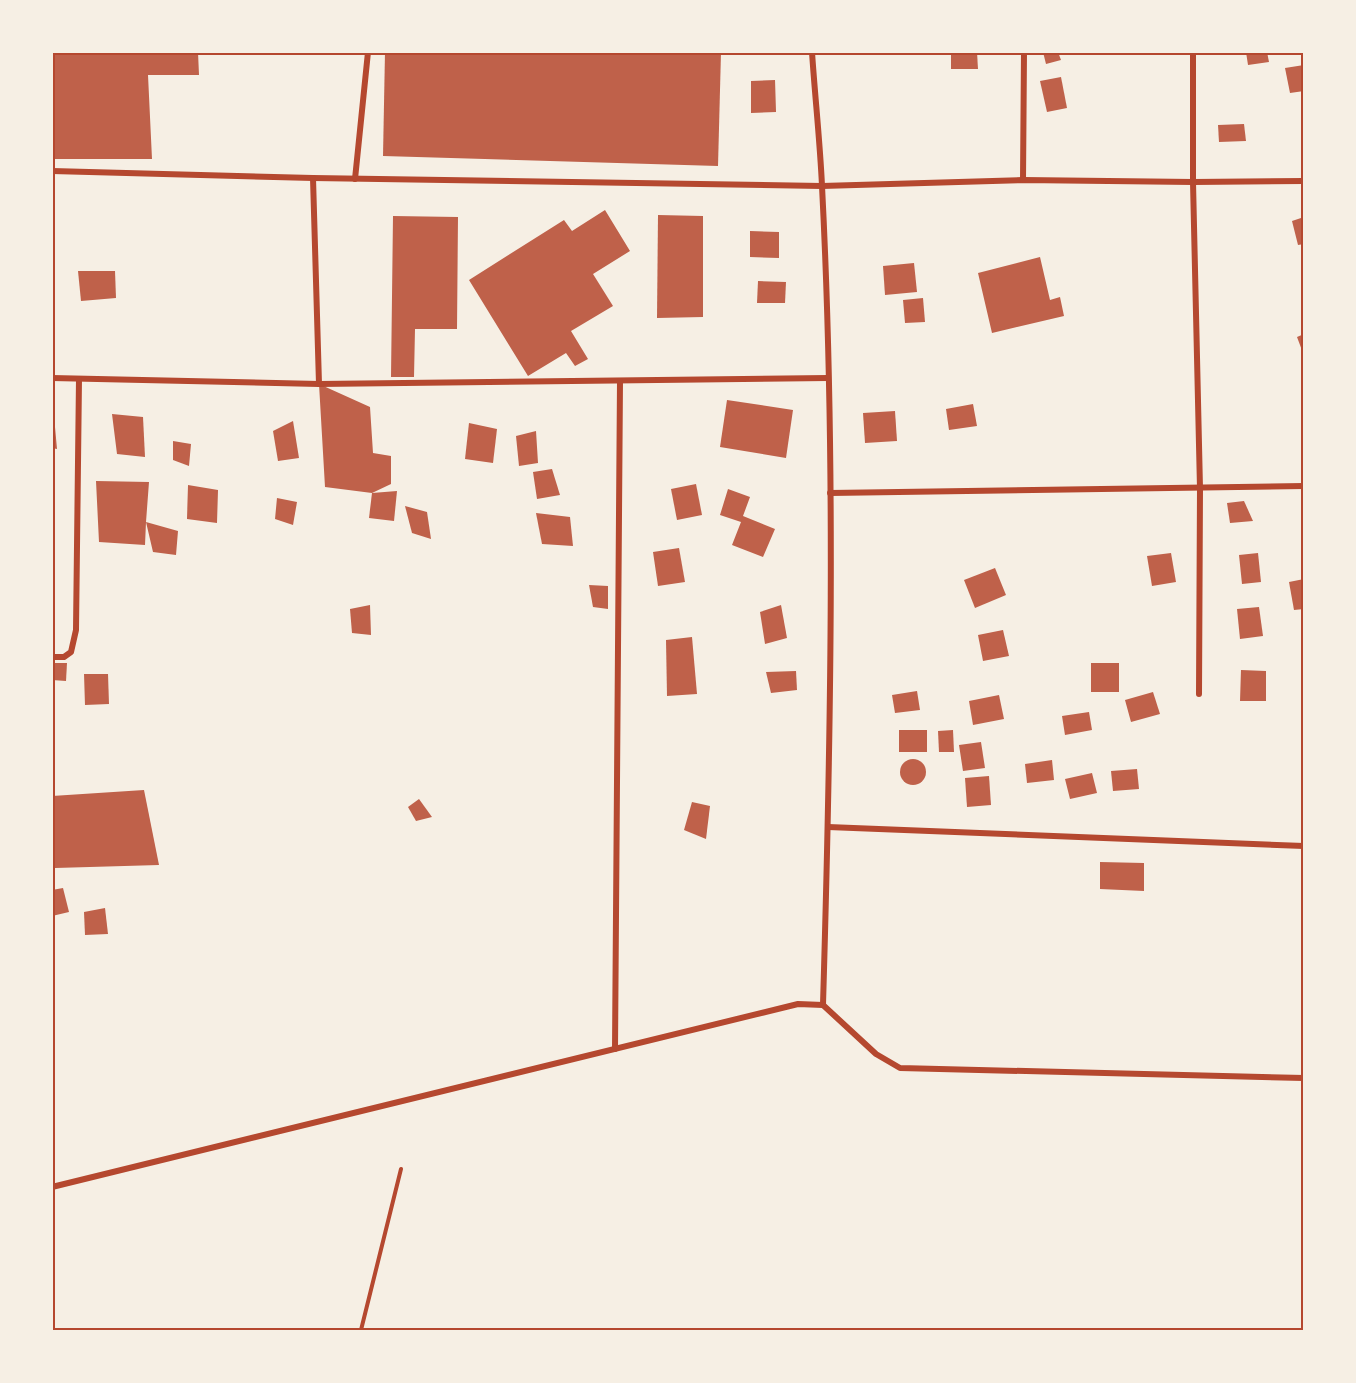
<svg xmlns="http://www.w3.org/2000/svg" width="1356" height="1383" viewBox="0 0 1356 1383" font-family="Jost,sans-serif">
<style>
.building{fill:#bf614a}
.lines{fill:none;stroke-linecap:round;stroke-linejoin:round}
.path{stroke:#b5482f;stroke-width:4}
.minor{stroke:#b5482f;stroke-width:6}
.neatline{fill:none;stroke:#b5482f;stroke-width:2}
</style>
<rect width="100%" height="100%" fill="#f6efe4"/>
<!-- building -->
<g class="building">
<polygon points="52,52 198,52 199,75 148,75 152,159 52,159"/>
<polygon points="385,52 721,52 718,166 383,156"/>
<polygon points="951,52 977,52 978,69 951,69"/>
<polygon points="1043,52 1058,52 1061,60 1046,64"/>
<polygon points="1246,52 1267,52 1269,62 1248,65"/>
<polygon points="1304,65 1304,91 1290,93 1285,68"/>
<polygon points="1061,77 1067,108 1047,112 1040,81"/>
<polygon points="775,80 776,112 751,113 751,81"/>
<polygon points="1244,124 1246,141 1219,142 1218,125"/>
<polygon points="605,210 630,251 593,274 613,306 571,331 588,359 575,366 566,353 528,376 469,280 564,220 572,231"/>
<polygon points="658,215 703,216 703,317 657,318"/>
<polygon points="393,216 458,217 457,329 415,329 414,377 391,377"/>
<polygon points="1304,217 1304,244 1298,245 1292,221"/>
<polygon points="750,231 779,232 779,258 750,257"/>
<polygon points="1040,257 1050,300 1060,297 1064,316 992,333 978,273"/>
<polygon points="914,263 917,292 885,295 883,266"/>
<polygon points="78,271 115,271 116,298 81,301"/>
<polygon points="758,281 786,282 785,303 757,303"/>
<polygon points="923,298 925,322 905,323 903,300"/>
<polygon points="1304,334 1304,353 1303,353 1297,337"/>
<polygon points="319,384 370,407 373,453 391,456 391,484 372,493 325,487"/>
<polygon points="727,400 793,410 786,458 720,447"/>
<polygon points="973,404 977,426 949,430 946,409"/>
<polygon points="895,411 897,441 865,443 863,413"/>
<polygon points="112,414 143,417 145,457 117,454"/>
<polygon points="52,416 54,416 57,449 52,448"/>
<polygon points="293,421 299,458 278,461 273,431"/>
<polygon points="469,423 497,429 493,463 465,459"/>
<polygon points="536,431 538,463 519,466 516,436"/>
<polygon points="173,441 191,444 189,466 173,460"/>
<polygon points="552,469 560,495 537,499 533,472"/>
<polygon points="96,481 149,482 146,522 178,531 176,555 153,552 146,522 145,545 99,542"/>
<polygon points="696,484 702,515 677,520 671,489"/>
<polygon points="188,485 218,490 217,523 187,519"/>
<polygon points="728,489 750,497 743,516 775,529 763,557 732,545 741,522 720,515"/>
<polygon points="397,491 394,521 369,518 372,493"/>
<polygon points="277,498 297,502 293,525 275,519"/>
<polygon points="1244,501 1253,521 1230,523 1227,503"/>
<polygon points="405,506 427,512 431,539 412,533"/>
<polygon points="536,513 570,517 573,546 542,544"/>
<polygon points="679,548 685,582 658,586 653,552"/>
<polygon points="1171,553 1176,582 1152,586 1147,556"/>
<polygon points="1258,553 1261,582 1242,584 1239,555"/>
<polygon points="995,568 1006,595 975,608 964,580"/>
<polygon points="1304,579 1304,609 1294,610 1289,582"/>
<polygon points="589,585 608,586 608,609 593,607"/>
<polygon points="370,605 371,635 352,633 350,609"/>
<polygon points="781,605 787,638 765,644 760,612"/>
<polygon points="1259,607 1263,636 1240,639 1237,609"/>
<polygon points="1003,630 1009,656 983,661 978,635"/>
<polygon points="692,637 697,694 667,696 666,640"/>
<polygon points="52,663 67,663 66,681 52,680"/>
<rect x="1091" y="663" width="28" height="29"/>
<polygon points="1241,670 1266,671 1266,701 1240,701"/>
<polygon points="796,671 797,690 771,693 766,672"/>
<polygon points="84,674 108,674 109,704 85,705"/>
<polygon points="917,691 920,710 895,713 892,695"/>
<polygon points="1153,692 1160,714 1131,722 1125,700"/>
<polygon points="999,695 1004,719 973,725 969,701"/>
<polygon points="1089,712 1092,730 1065,735 1062,716"/>
<rect x="899" y="730" width="28" height="22"/>
<polygon points="953,730 954,752 939,752 938,731"/>
<polygon points="981,742 985,768 963,771 959,745"/>
<circle cx="913" cy="772" r="13"/>
<polygon points="1052,760 1054,780 1027,783 1025,764"/>
<polygon points="1137,769 1139,789 1113,791 1111,771"/>
<polygon points="1092,773 1097,793 1070,799 1065,779"/>
<polygon points="989,776 991,805 967,807 965,778"/>
<polygon points="144,790 159,865 55,868 52,837 52,796"/>
<polygon points="419,799 432,817 416,821 408,807"/>
<polygon points="692,802 710,806 706,839 684,830"/>
<polygon points="1100,862 1144,863 1144,891 1100,889"/>
<polygon points="63,888 69,912 52,916 52,890"/>
<polygon points="105,908 108,934 85,935 84,912"/>
</g>
<g class="lines">
<!-- path -->
<polyline class="path" points="361,1330 401,1169"/>
<!-- minor -->
<g class="minor">
<path d="M812,52C815,97 820,142 822,186C836,459 831,732 823,1005"/>
<polyline points="1193,52 1193,182 1200,488 1199,694"/>
<polyline points="52,171 313,178 822,186 1023,180 1193,182 1304,181"/>
<polyline points="313,178 319,384"/>
<polyline points="355,179 368,52"/>
<polyline points="1023,180 1024,52"/>
<polyline points="52,378 319,384 828,378"/>
<polyline points="830,493 1304,486"/>
<polyline points="52,657 64,657 71,652 76,630 79,379"/>
<polyline points="828,827 1304,846"/>
<polyline points="615,1049 620,381"/>
<polyline points="52,1187 798,1004 823,1005 876,1054 900,1068 1304,1078"/>
</g>
</g>
<!-- border -->
<rect width="1356" height="1383" fill="none" stroke="#f6efe4" stroke-width="108"/>
<rect x="54" y="54" width="1248" height="1275" class="neatline"/>
</svg>
